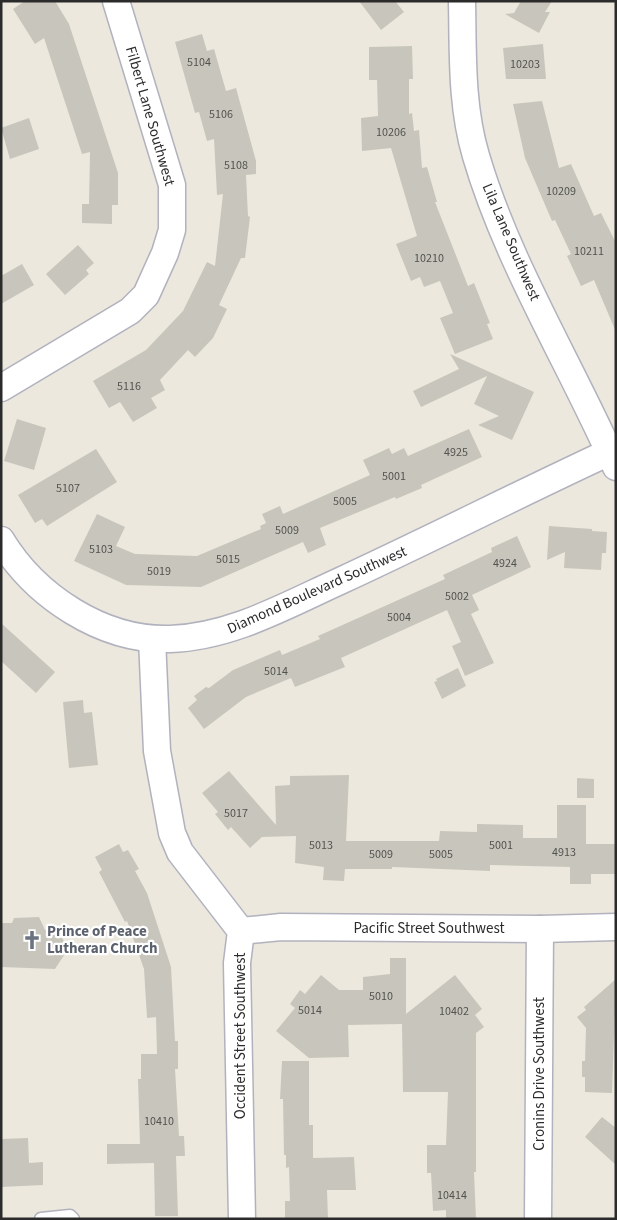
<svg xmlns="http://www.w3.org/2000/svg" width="617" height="1220" viewBox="0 0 617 1220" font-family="'Source Sans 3',sans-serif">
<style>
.building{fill:#c8c6bc}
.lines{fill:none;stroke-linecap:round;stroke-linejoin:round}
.lane-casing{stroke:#b1b2be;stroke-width:15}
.street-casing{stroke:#b1b2be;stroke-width:29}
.lane{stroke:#fff;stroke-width:12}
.street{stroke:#fff;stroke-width:26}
.labels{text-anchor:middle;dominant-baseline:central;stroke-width:4.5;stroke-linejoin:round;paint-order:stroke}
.number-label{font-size:12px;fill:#52524f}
.street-label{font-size:15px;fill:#2b2b2b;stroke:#fff}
.worship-label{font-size:15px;font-weight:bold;fill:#5b616d;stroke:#fff;text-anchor:start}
</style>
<rect width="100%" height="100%" fill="#ece8de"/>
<!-- building -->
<g class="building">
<polygon points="25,1 55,1 69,24 118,173 118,205 112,205 112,224 82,223 82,204 89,204 90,152 82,154 44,38 35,44 13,9"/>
<polygon points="359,1 395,1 404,12 381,30"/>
<polygon points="521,1 552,1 545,12 550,12 539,33 505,14 514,13"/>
<polygon points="202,34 207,51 214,49 226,91 236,88 256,161 256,174 246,175 248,216 250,217 245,258 241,258 219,305 227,309 213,338 195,357 188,350 160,380 165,390 151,398 157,408 133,422 120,402 109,408 93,381 146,350 183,311 207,262 215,266 223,194 217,195 214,139 207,141 199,112 195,113 175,42"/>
<polygon points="543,44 546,79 506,79 503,48"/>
<polygon points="412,46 413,79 409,79 409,114 412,113 414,131 419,130 422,168 427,167 437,202 435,202 468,286 474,283 490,323 487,324 493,339 455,354 440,318 453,313 440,281 424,287 420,277 411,281 396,244 417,236 391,148 362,151 361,118 378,116 377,80 369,80 369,47"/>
<polygon points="542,101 559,168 571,164 594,216 601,213 616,243 616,332 594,280 581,286 567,256 571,254 555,220 552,221 525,158 513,104"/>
<polygon points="29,118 39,149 10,159 1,128"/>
<polygon points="78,245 94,263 86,270 89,274 65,295 46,274"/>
<polygon points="22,264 34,285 1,304 1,276"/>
<polygon points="450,354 534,392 512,440 478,425 499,416 474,404 487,376 421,407 413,391 459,369"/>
<polygon points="17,419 46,428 34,470 4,461"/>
<polygon points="469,429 482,457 421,485 422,488 396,499 395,497 320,528 326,545 308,553 303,542 201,587 126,585 74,561 97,514 125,527 116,546 135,554 197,556 261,529 260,526 266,523 262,514 280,506 283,514 370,475 363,460 389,448 392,454 404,448 408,456"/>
<polygon points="96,449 117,482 47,526 42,519 35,523 18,495"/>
<polygon points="549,526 592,529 592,531 607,532 606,553 602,553 601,570 564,568 565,552 547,560"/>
<polygon points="517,536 531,567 472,595 479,610 471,614 494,663 465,676 452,646 461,642 447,610 341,658 345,667 295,687 291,678 246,697 204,729 188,708 197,700 194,696 206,687 209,688 233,670 280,650 282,655 320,639 318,636 445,579 443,575 492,552 491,548"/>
<polygon points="1,623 55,672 36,693 1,661"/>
<polygon points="458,668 466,686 442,699 434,682 437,681 436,679"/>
<polygon points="83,700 84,713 92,712 98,765 69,768 63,702"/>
<polygon points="229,771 276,825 275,786 290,785 290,776 349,775 346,841 439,841 440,831 477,832 477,824 523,825 523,838 557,838 557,805 586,805 586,844 616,844 616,874 591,874 591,884 570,884 570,867 490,865 490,871 392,867 392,869 345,869 344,881 323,880 324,867 295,863 296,836 262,837 250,848 231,827 228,830 215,814 218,812 202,793"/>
<polygon points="577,778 594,779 594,798 577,798"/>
<polygon points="119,844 123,852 128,850 139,869 135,871 147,893 171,967 175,1041 178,1041 178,1069 175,1069 179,1136 184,1136 185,1156 176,1156 178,1216 155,1216 154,1163 107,1164 107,1144 140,1144 138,1079 141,1079 141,1054 157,1054 156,1017 147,1018 144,969 127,921 125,922 99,872 102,870 95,857"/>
<polygon points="39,917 45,930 58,930 68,949 55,969 1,967 1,923 12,923 14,918"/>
<polygon points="390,958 406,958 406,1014 455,975 482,1009 475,1015 484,1027 476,1033 476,1172 474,1172 476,1219 446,1219 446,1210 433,1211 431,1173 427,1173 427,1145 446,1145 448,1092 403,1092 402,1024 348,1025 349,1057 309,1058 276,1031 295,1008 290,1004 300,990 305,994 321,975 339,990 363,990 363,977 390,974"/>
<polygon points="616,979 612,1093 585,1092 585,1077 582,1077 582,1061 585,1061 586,1028 577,1017 586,1010 584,1007"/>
<polygon points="282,1061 309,1061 309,1125 313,1125 313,1158 354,1157 356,1190 327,1190 328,1219 285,1219 285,1201 290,1201 289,1167 286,1168 286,1155 284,1155 283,1099 280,1099"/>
<polygon points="602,1117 616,1128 616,1165 585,1137"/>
<polygon points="28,1138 29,1163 43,1162 43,1185 1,1187 1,1139"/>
</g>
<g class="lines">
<!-- lane casing -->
<g class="lane-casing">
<polyline id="lane" points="41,1219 70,1216 73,1219"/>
</g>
<!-- street casing -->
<g class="street-casing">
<g id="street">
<path d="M462,1C463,53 461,106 476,156C507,262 571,365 616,467"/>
<polyline points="1,388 130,311 146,295 165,253 172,230 172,185 116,1"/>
<path d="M1,540C35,596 102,641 170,639C231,637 285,606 340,581C433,538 523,492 616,449"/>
<polyline points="152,639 157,751 172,833 180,852 241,931 237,963 242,1219"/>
<polyline points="241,931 281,927 540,929 616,927"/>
<polyline points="538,1219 540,929"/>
</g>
</g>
<!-- lane -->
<use href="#lane" class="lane"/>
<!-- street -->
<use href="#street" class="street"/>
</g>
<!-- icons -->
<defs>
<g id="church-bare" transform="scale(1.5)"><path d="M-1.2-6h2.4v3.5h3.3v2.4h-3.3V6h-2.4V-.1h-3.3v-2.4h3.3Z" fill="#6b7280" stroke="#fff" stroke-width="2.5" paint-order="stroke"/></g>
</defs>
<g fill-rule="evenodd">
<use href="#church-bare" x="32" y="940"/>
</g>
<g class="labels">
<!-- number labels -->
<g class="number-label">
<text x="199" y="62">5104</text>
<text x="525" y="64">10203</text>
<text x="221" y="114">5106</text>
<text x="391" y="132">10206</text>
<text x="236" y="165">5108</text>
<text x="561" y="191">10209</text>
<text x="589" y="251">10211</text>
<text x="429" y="258">10210</text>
<text x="129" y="386">5116</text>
<text x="456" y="452">4925</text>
<text x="394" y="476">5001</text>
<text x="68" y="488">5107</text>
<text x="345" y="501">5005</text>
<text x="287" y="530">5009</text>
<text x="101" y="549">5103</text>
<text x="228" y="559">5015</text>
<text x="505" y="563">4924</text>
<text x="159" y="571">5019</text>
<text x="457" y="596">5002</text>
<text x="399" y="617">5004</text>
<text x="276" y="671">5014</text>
<text x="236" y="813">5017</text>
<text x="321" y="845">5013</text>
<text x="501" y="845">5001</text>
<text x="564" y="852">4913</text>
<text x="381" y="854">5009</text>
<text x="441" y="854">5005</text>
<text x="381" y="996">5010</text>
<text x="310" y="1010">5014</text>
<text x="454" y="1011">10402</text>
<text x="159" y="1121">10410</text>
<text x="452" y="1195">10414</text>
</g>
<!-- street labels -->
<g class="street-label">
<text transform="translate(150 116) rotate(74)">Filbert Lane Southwest</text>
<text transform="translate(511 242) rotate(67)">Lila Lane Southwest</text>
<text transform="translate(317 590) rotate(-24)">Diamond Boulevard Southwest</text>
<text x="429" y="928">Pacific Street Southwest</text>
<text transform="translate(240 1036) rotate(-90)">Occident Street Southwest</text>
<text transform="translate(539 1074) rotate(-90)">Cronins Drive Southwest</text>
</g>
<!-- worship labels -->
<g class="worship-label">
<text x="47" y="931">Prince of Peace<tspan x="47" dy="17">Lutheran Church</tspan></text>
</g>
</g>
<!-- border -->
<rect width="617" height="1220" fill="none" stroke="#2b2b2b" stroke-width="5"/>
</svg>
